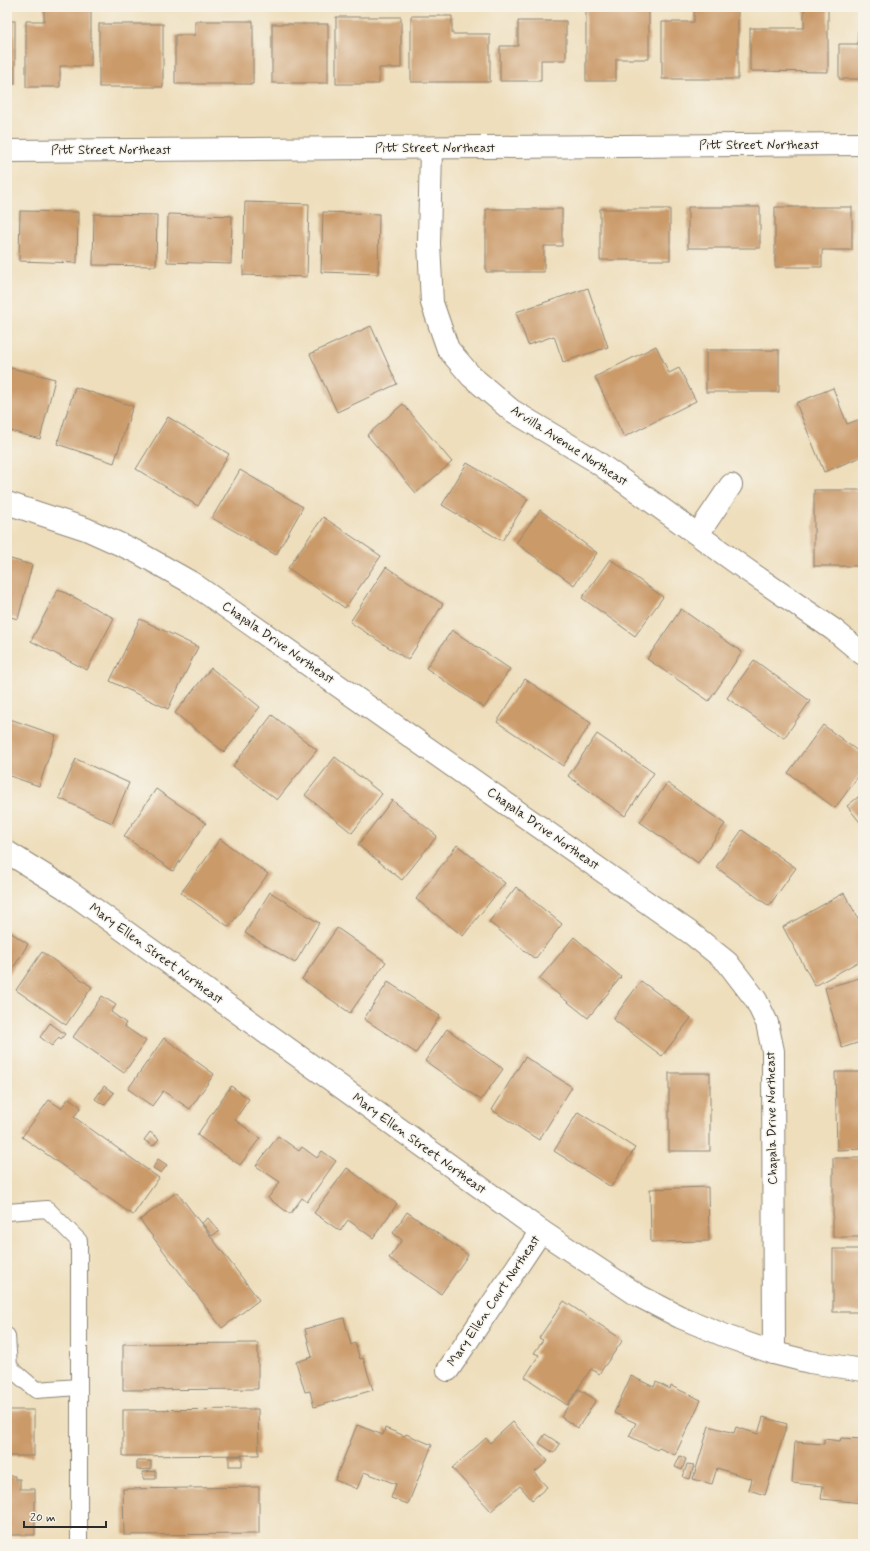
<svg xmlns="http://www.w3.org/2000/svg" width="870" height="1551" viewBox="0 0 870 1551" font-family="Mynerve,sans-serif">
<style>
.building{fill:#ca9a69}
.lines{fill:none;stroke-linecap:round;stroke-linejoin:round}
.lane-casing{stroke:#8c8474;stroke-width:18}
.street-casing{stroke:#8c8474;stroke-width:24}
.lane{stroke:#fff;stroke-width:16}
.street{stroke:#fff;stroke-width:22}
.labels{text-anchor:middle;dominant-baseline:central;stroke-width:3;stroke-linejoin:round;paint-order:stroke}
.street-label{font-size:13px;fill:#2b2b2b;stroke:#f7f3e8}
</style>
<rect width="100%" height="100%" fill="#f7f3e8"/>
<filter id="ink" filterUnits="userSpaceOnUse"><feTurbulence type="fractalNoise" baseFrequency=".025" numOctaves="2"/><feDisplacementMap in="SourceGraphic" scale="8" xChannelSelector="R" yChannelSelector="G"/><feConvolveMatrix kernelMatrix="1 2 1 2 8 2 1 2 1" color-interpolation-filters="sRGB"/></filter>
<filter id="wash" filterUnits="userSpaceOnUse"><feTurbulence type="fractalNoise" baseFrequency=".012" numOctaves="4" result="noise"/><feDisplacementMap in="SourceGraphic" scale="16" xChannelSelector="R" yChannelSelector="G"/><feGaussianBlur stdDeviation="0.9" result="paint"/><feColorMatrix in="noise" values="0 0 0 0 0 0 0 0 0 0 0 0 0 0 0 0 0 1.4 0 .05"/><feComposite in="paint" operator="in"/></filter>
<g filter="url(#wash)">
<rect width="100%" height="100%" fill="#eedebc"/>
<g id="blocks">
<!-- building -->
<g class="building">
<polygon points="44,7 91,7 91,66 60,66 60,87 26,87 26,21 44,21"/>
<polygon points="586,7 649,7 649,59 616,59 616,81 586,81"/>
<polygon points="804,7 828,7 828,72 750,71 750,28 804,28"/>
<polygon points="694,9 738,9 738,79 662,79 662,22 694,22"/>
<polygon points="411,16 452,16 452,34 490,34 490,82 411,82"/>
<polygon points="336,17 401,17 401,68 379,68 379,84 336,84"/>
<rect x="7" y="21" width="8" height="63"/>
<polygon points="195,21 253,21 253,84 175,84 175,35 195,35"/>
<polygon points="518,21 566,21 566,60 541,60 541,81 500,81 500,46 518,46"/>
<rect x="99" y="24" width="64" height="63"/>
<rect x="272" y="24" width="56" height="59"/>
<polygon points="858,30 863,30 863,79 839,79 839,44 858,44"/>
<polygon points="245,202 309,204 307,277 243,275"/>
<rect x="688" y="207" width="72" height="41"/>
<polygon points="775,207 852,207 852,250 822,250 822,267 775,267"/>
<polygon points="486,209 562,209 562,246 544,246 544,272 486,272"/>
<rect x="600" y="209" width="70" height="51"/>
<polygon points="20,211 78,212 77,263 19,261"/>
<polygon points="323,212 379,214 378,274 321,272"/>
<polygon points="94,214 157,215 156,266 93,265"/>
<polygon points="168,214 232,216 231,264 167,262"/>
<polygon points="588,288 608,347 563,362 554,336 528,345 516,312"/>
<polygon points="371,326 397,384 337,412 310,354"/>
<polygon points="656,346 669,373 679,368 696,401 624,437 595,377"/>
<rect x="706" y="350" width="73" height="42"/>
<polygon points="7,367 55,379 40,439 7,430"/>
<polygon points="75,387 133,406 114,463 57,444"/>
<polygon points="833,388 847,424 858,420 863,431 863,456 824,472 796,403"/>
<polygon points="403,404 452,462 416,493 367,435"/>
<polygon points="168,417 229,454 198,506 136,469"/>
<polygon points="467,463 528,499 502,541 442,505"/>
<polygon points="240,470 303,507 276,555 212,518"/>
<rect x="814" y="490" width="49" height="76"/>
<polygon points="540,510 597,553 574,585 516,543"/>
<polygon points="323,517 381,556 345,608 288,568"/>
<polygon points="7,558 32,565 18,619 7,616"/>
<polygon points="610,559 663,597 635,636 582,598"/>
<polygon points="386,567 443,604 408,660 350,622"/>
<polygon points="58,589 114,618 87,670 31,641"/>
<polygon points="681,609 742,652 709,701 647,659"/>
<polygon points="140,619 198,647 168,709 110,681"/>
<polygon points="452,630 510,669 484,708 426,668"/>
<polygon points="754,660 810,701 784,738 727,698"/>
<polygon points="211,668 260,707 224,752 175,713"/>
<polygon points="525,679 591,723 563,766 497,722"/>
<polygon points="272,715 317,750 277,800 233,766"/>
<polygon points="7,718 56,735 39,786 7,775"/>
<polygon points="823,725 863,755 863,770 835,808 788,773"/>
<polygon points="597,734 654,773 625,816 568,776"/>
<polygon points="335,757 382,794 352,833 305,795"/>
<polygon points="76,759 129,783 112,823 59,798"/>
<polygon points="667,783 725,824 698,863 640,822"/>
<polygon points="156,789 206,823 173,871 124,836"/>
<polygon points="863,793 863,826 847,806"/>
<polygon points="392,800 437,836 402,880 358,845"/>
<polygon points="742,830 796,868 769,906 716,867"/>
<polygon points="220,839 268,874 229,927 181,893"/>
<polygon points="457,845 505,883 463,936 416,899"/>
<polygon points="516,887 562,924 535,959 489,922"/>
<polygon points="270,892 319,923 295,963 245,933"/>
<polygon points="844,893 863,927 863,959 815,986 783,927"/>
<polygon points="337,928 386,962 350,1013 302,979"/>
<polygon points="7,930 28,944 7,978"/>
<polygon points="574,937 621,977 588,1018 539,979"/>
<polygon points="42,952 92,987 66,1025 16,990"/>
<polygon points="863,977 863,1041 842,1048 825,988"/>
<polygon points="641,981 691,1018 662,1056 613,1019"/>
<polygon points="388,982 440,1016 416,1053 364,1019"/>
<polygon points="102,996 116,1005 111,1012 126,1023 124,1026 146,1041 124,1073 73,1037"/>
<polygon points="50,1023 65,1034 61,1039 59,1037 52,1046 40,1037"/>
<polygon points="447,1029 503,1069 481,1100 425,1061"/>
<polygon points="164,1038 214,1074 190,1109 163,1091 152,1106 128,1089"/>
<polygon points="525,1057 572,1087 539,1140 492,1110"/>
<polygon points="835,1072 863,1072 863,1149 837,1150"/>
<rect x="669" y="1073" width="41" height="78"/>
<polygon points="104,1086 114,1093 104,1105 95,1099"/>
<polygon points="231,1086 249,1099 235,1120 260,1138 240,1165 197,1135"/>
<polygon points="69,1098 81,1107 74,1117 159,1178 133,1215 22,1137 49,1100 61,1108"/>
<polygon points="578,1112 635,1148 611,1187 554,1151"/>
<polygon points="150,1132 159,1139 153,1146 144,1140"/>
<polygon points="278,1136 299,1151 302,1147 317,1158 322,1151 336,1161 307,1202 302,1198 290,1214 268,1198 280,1182 256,1166"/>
<rect x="833" y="1158" width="30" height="79"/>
<polygon points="158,1159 167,1165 161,1173 153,1168"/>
<polygon points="347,1168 397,1204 373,1238 348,1220 340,1231 314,1213"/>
<polygon points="708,1187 709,1241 651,1242 650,1189"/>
<polygon points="177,1192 259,1300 222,1328 140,1220"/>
<polygon points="407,1212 468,1255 441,1294 389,1258 402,1240 393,1233"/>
<polygon points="208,1218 219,1231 212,1236 202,1223"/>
<rect x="833" y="1249" width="30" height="63"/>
<polygon points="564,1301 623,1340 599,1374 591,1369 567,1405 525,1377 539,1355 534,1353 543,1340 539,1338"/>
<polygon points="344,1318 351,1345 355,1343 360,1359 363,1358 373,1390 314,1407 310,1391 305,1392 296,1362 312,1357 305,1329"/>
<polygon points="258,1343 258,1389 123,1390 123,1344"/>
<polygon points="631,1376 654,1387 656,1382 670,1389 671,1386 701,1400 675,1455 659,1448 657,1450 629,1436 636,1423 614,1413"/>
<polygon points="579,1389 596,1400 578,1428 561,1417"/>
<polygon points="258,1409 259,1455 123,1456 123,1410"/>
<rect x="7" y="1410" width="27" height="46"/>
<polygon points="763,1417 787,1424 765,1495 749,1490 752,1479 717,1468 712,1484 693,1479 709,1426 734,1433 736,1427 758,1434"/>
<polygon points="513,1422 548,1461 534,1473 547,1487 532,1500 520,1486 491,1511 452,1468 486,1438 490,1443"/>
<polygon points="357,1425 383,1435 385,1428 405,1436 406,1434 432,1445 408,1504 391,1498 396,1484 364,1472 357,1489 335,1480"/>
<polygon points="545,1434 560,1444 554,1453 539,1443"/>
<polygon points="841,1438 863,1439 863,1503 821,1499 823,1486 792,1483 795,1442 824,1444 824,1439 840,1441"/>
<rect x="229" y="1456" width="13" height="10"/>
<polygon points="680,1456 686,1459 682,1470 675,1467"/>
<polygon points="137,1461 151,1461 151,1469 137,1470"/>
<polygon points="687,1464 694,1465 690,1479 683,1477"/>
<polygon points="156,1471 156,1479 143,1479 143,1472"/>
<polygon points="7,1476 15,1476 15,1479 20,1479 20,1489 35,1489 35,1535 7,1535"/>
<polygon points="259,1487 259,1534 124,1535 123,1489"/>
</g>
</g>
</g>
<g filter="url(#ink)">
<use href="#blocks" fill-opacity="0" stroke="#8c8474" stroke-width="1"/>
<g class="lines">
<!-- lane casing -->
<g class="lane-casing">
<g id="lane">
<polyline points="7,1212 47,1209 79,1241 79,1544"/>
<polyline points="7,1336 9,1367 36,1390 79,1387"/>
</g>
</g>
<!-- street casing -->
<g class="street-casing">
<g id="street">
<polyline points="431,148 429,243 432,303 448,349 471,376 511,410 594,460 741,566 834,630 863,654"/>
<polyline points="7,151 863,144"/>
<polyline points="7,503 86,529 137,552 192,583 692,934 727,962 756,1000 767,1023 773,1051 774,1353"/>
<polyline points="698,534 731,485"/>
<polyline points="7,852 65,888 541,1231 639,1296 680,1317 728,1337 774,1353 810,1362 863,1370"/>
<polyline points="448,1370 541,1231"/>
</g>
</g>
<!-- lane -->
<use href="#lane" class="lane"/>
<!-- street -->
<use href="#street" class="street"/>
</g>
</g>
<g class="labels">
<!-- street labels -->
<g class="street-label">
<text x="759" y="145">Pitt Street Northeast</text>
<text x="435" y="148">Pitt Street Northeast</text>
<text x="111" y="150">Pitt Street Northeast</text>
<text transform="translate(569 446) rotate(33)">Arvilla Avenue Northeast</text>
<text transform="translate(278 643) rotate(35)">Chapala Drive Northeast</text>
<text transform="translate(543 829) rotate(35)">Chapala Drive Northeast</text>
<text transform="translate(156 954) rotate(36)">Mary Ellen Street Northeast</text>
<text transform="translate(772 1118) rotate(-91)">Chapala Drive Northeast</text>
<text transform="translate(419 1144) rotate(36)">Mary Ellen Street Northeast</text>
<text transform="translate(494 1301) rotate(-56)">Mary Ellen Court Northeast</text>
</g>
</g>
<!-- margin -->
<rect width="870" height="1551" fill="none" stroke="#f7f3e8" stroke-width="24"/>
<!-- scale -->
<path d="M24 1521v6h82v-6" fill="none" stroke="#2b2b2b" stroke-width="2"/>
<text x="30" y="1521" font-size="12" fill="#2b2b2b" stroke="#f7f3e8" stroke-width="3" paint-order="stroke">20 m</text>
</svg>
